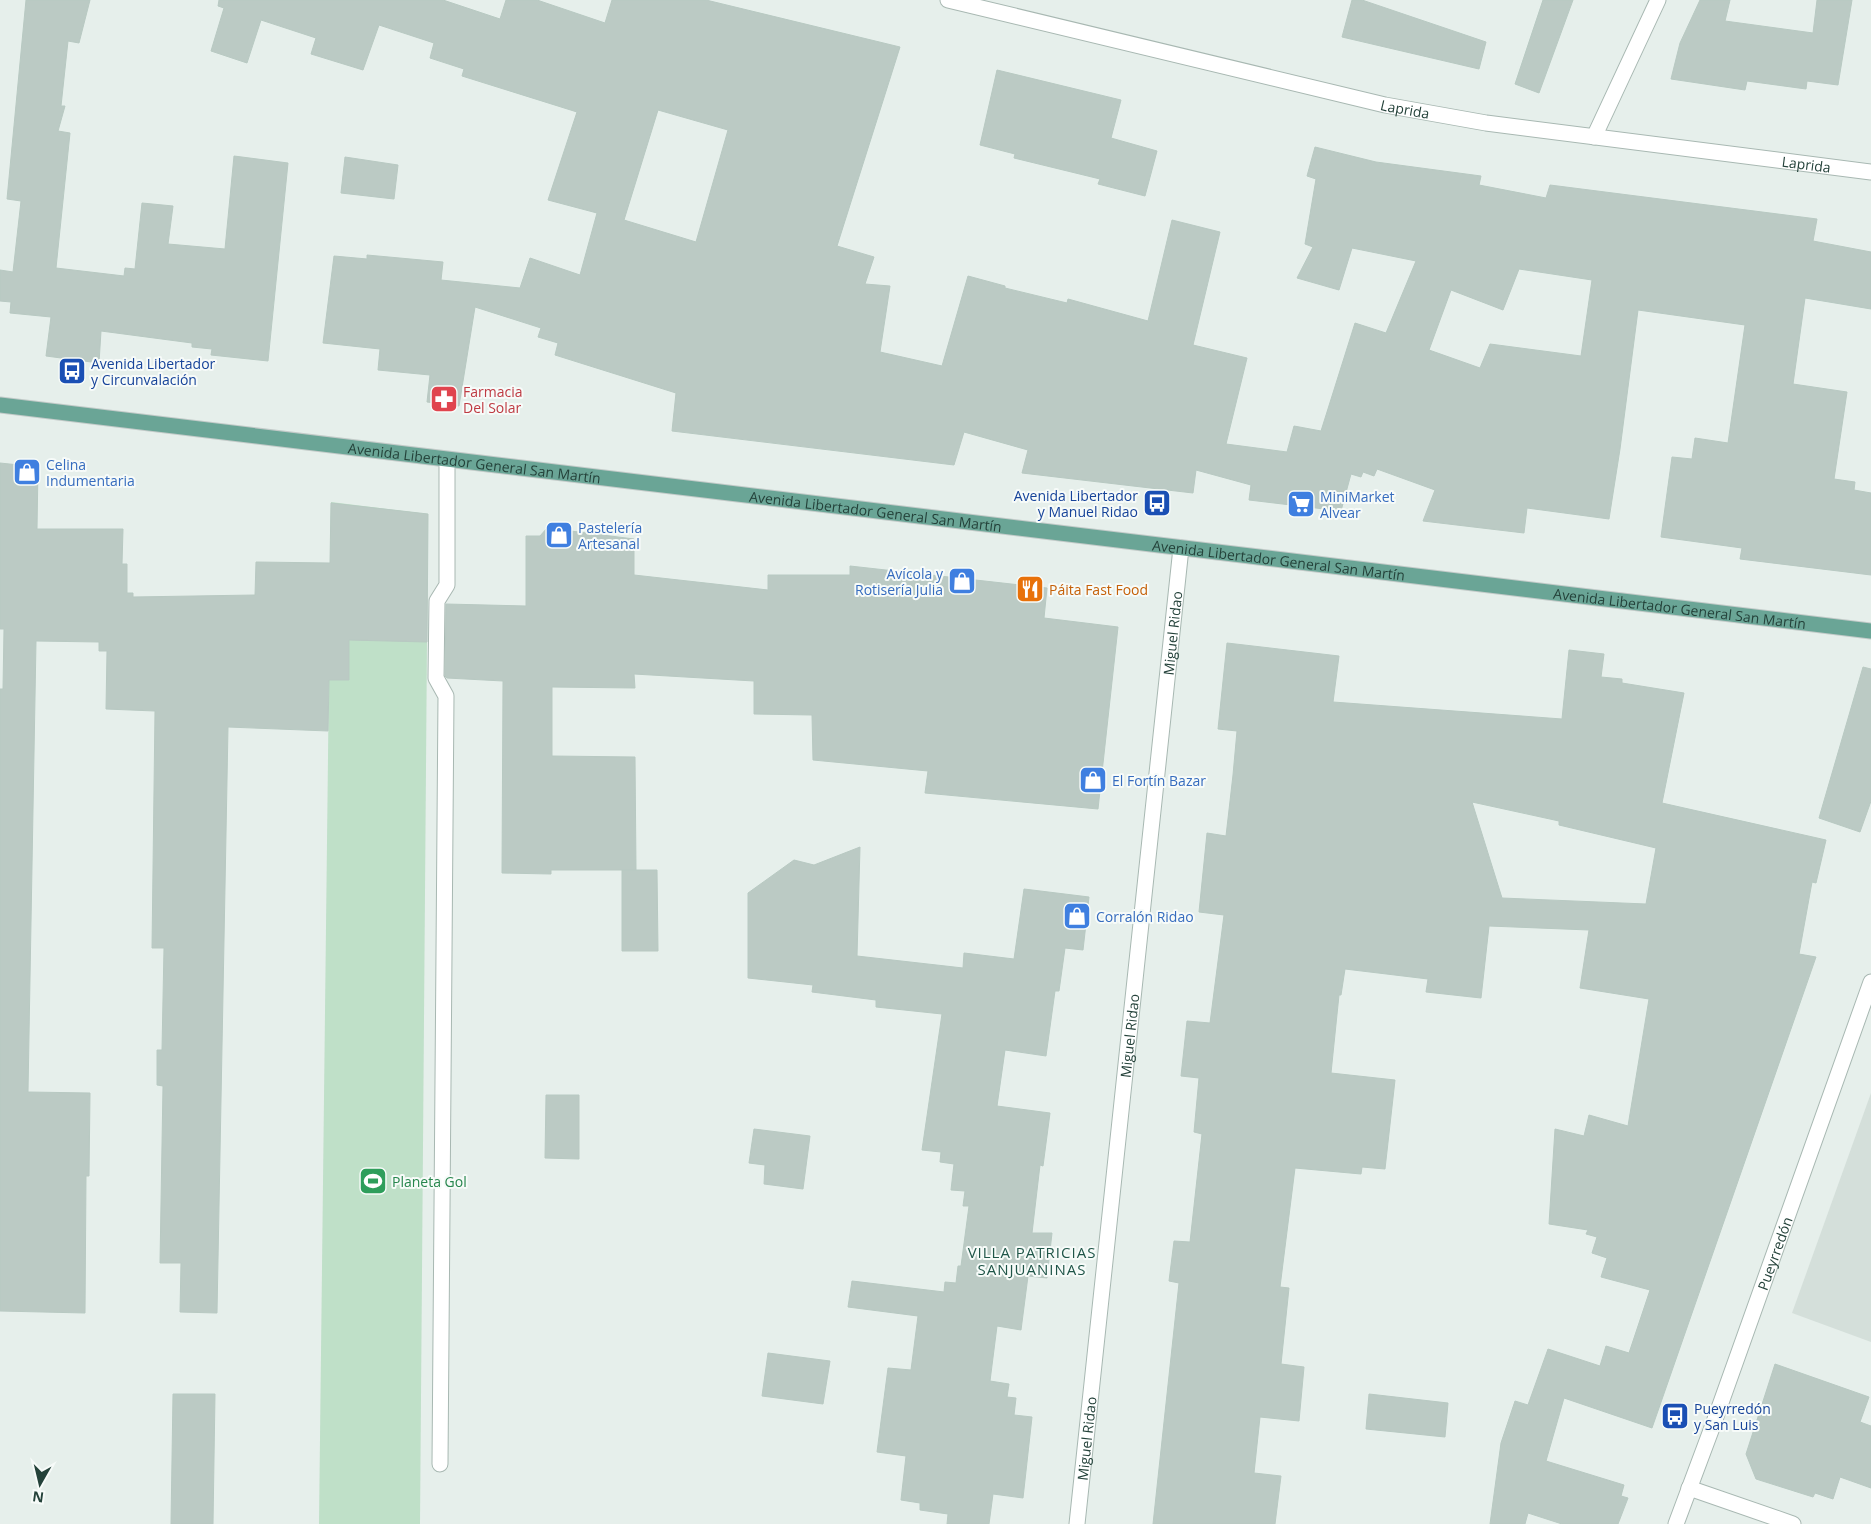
<svg xmlns="http://www.w3.org/2000/svg" width="1871" height="1524" viewBox="0 0 1871 1524" font-family="'Open Sans',sans-serif">
<style>
.built{fill:#d4dfda}
.green{fill:#bfe0c8}
.building{fill:#bbcac4;stroke:#b8c9c2;fill-rule:evenodd}
.lines{fill:none;stroke-linecap:round;stroke-linejoin:round}
.minor-casing{stroke:#a8b8b2;stroke-width:17}
.major-casing{stroke:#c2cac8;stroke-width:17}
.minor{stroke:#fff;stroke-width:15}
.major{stroke:#6aa596;stroke-width:15}
.labels{text-anchor:middle;dominant-baseline:central;stroke-width:4;stroke-linejoin:round;paint-order:stroke}
.street-label{font-size:14px;fill:#24423a;stroke:#f7fbf9}
.transit-label{font-size:14px;fill:#164399;stroke:#f7fbf9;text-anchor:start}
.health-label{font-size:14px;fill:#be3a42;stroke:#f7fbf9;text-anchor:start}
.shop-label{font-size:14px;fill:#366cbe;stroke:#f7fbf9;text-anchor:start}
.food-label{font-size:14px;fill:#c56008;stroke:#f7fbf9;text-anchor:start}
.leisure-label{font-size:14px;fill:#27864d;stroke:#f7fbf9;text-anchor:start}
.neighbourhood-label{font-size:15px;letter-spacing:1px;fill:#1f5548;stroke:#f7fbf9}
</style>
<rect width="100%" height="100%" fill="#e6efeb"/>
<!-- built -->
<polygon class="built" points="1871,1093 1871,1342 1792,1313"/>
<!-- green -->
<polygon class="green" points="331,502 428,514 420,1524 319,1524"/>
<!-- building -->
<g class="building">
<polygon points="26,0 90,0 79,43 68,41 61,106 65,106 58,131 70,133 56,268 124,276 125,268 135,269 142,203 173,206 168,244 225,249 234,156 288,163 268,361 211,355 212,349 192,347 192,343 101,331 99,363 46,356 51,317 10,313 11,302 0,301 0,270 13,272 21,201 7,199"/>
<path d="M219,0H443L500,19L506,0H537L605,23L612,0H706L900,47L837,246L874,257L865,284L890,286L880,352L942,366L968,276L1005,286V288L1067,303L1068,299L1148,321L1172,220L1220,232L1193,345L1247,358L1226,444L1287,452L1294,426L1321,431L1355,323L1386,333L1416,261L1352,248L1339,290L1297,278L1313,247L1305,244L1316,179L1307,176L1315,147L1376,162L1481,176L1479,185L1546,198L1550,185L1817,219L1813,241L1871,252V309L1805,298L1793,384L1847,392L1834,479L1855,482L1854,490L1871,493V575L1740,559L1742,548L1661,537L1672,457L1692,459L1695,438L1728,443L1745,325L1638,310L1620,449L1609,519L1527,508L1524,533L1423,521L1435,490L1377,469L1374,476L1363,472L1361,477L1351,474L1341,511L1249,500L1251,485L1196,470L1193,493L1022,473L1028,450L964,432L954,465L672,431L676,393L555,355L558,343L538,337L541,328L475,307L459,406L427,402L430,375L378,370L380,349L323,343L334,256L367,259V255L443,262L441,280L520,288L530,258L580,275L597,213L548,200L577,112L462,76L464,69L430,58L434,43L379,25L363,70L311,54L316,38L261,20L247,63L211,51L224,8L218,6ZM658,110L728,130L696,242L624,220ZM1519,269L1592,280L1581,356L1490,344L1480,368L1429,350L1451,290L1503,310Z"/>
<polygon points="1352,0 1362,0 1486,42 1479,69 1342,37"/>
<polygon points="1543,0 1573,0 1539,93 1515,84"/>
<polygon points="1700,0 1730,0 1725,21 1813,33 1817,0 1852,0 1838,85 1807,81 1806,89 1747,81 1745,90 1671,79 1680,43"/>
<polygon points="997,70 1121,100 1111,138 1157,151 1145,196 1098,184 1100,179 1014,158 1015,154 980,145"/>
<polygon points="345,157 398,165 394,199 341,193"/>
<polygon points="0,463 38,467 37,529 123,529 122,564 127,564 127,593 133,593 133,597 255,595 256,562 330,563 331,503 428,514 427,642 349,640 349,680 329,680 328,731 228,727 217,1313 180,1312 181,1263 160,1263 163,1086 157,1085 157,1050 162,1050 164,948 152,948 155,711 106,709 107,651 99,651 99,642 36,641 28,1092 90,1093 89,1176 86,1176 85,1313 0,1311 0,689 3,689 4,629 0,629"/>
<polygon points="547,528 634,539 634,575 768,590 768,575 850,575 850,566 1047,588 1044,618 1118,627 1098,809 925,793 928,771 813,760 812,715 754,714 754,681 634,674 635,688 552,687 552,756 635,757 636,870 551,870 551,874 502,873 503,681 447,678 445,676 446,604 526,606 526,536 540,536"/>
<path d="M1227,643L1339,656L1333,702L1562,719L1569,650L1604,654L1601,677L1622,679V683L1684,693L1662,803L1826,840L1816,883L1812,882L1799,954L1816,957L1652,1428L1564,1398L1546,1461L1624,1485L1621,1496L1628,1498L1618,1524H1562L1528,1513L1525,1524H1490L1501,1443L1515,1401L1528,1405L1548,1349L1600,1366L1606,1346L1629,1353L1650,1290L1601,1277L1607,1258L1592,1253L1597,1237L1586,1234L1588,1230L1549,1224L1555,1129L1584,1136L1589,1115L1628,1126L1649,999L1580,988L1589,930L1489,926L1481,998L1426,992L1428,979L1345,969L1341,995H1339L1331,1073L1395,1080L1385,1169L1362,1167L1361,1174L1295,1168L1280,1287L1289,1288L1281,1364L1304,1367L1299,1421L1260,1417L1254,1473L1281,1476L1275,1524H1153L1179,1283L1169,1281L1174,1241L1190,1242L1202,1134L1194,1132L1199,1078L1181,1076L1187,1021L1210,1023L1224,915L1199,912L1207,833L1226,836L1233,775L1237,731L1218,729ZM1472,802L1559,821V825L1656,848L1646,904L1502,898Z"/>
<polygon points="1863,667 1871,669 1871,801 1860,832 1819,818"/>
<polygon points="860,847 857,956 963,968 964,953 1014,959 1024,889 1089,897 1083,950 1065,948 1059,991 1055,991 1046,1056 1005,1050 997,1106 1050,1113 1043,1166 1040,1165 1032,1233 1052,1233 1047,1278 1028,1276 1021,1330 997,1326 990,1381 1009,1384 1007,1397 1016,1398 1014,1415 1032,1417 1023,1498 993,1494 989,1524 947,1524 948,1514 920,1510 920,1503 901,1500 906,1456 877,1452 888,1368 911,1370 918,1316 848,1307 852,1281 944,1292 945,1282 956,1283 958,1266 961,1266 969,1206 963,1206 965,1191 951,1190 954,1164 940,1162 941,1152 922,1150 942,1014 876,1007 876,1000 812,992 813,985 748,978 748,893 794,860 814,865"/>
<polygon points="622,870 657,870 658,951 622,951"/>
<polygon points="546,1095 579,1095 579,1159 545,1158"/>
<polygon points="754,1129 810,1136 803,1189 764,1184 765,1165 749,1163"/>
<polygon points="768,1353 830,1361 823,1404 762,1396"/>
<polygon points="1775,1364 1869,1397 1860,1422 1871,1426 1871,1488 1840,1477 1833,1499 1815,1493 1813,1497 1756,1479 1746,1454"/>
<polygon points="173,1394 215,1394 213,1524 171,1524"/>
<polygon points="1369,1394 1448,1403 1445,1437 1366,1429"/>
</g>
<g class="lines">
<!-- minor casing -->
<g class="minor-casing">
<g id="minor">
<path id="s1" d="M948,0L1385,105L1486,123L1871,172"/>
<polyline points="1594,137 1658,0"/>
<polyline points="440,1464 446,696 436,678 437,601 447,585 447,460"/>
<polyline points="1689,1488 1793,1524"/>
<path id="s2" d="M1077,1524L1181,548"/>
<path id="s3" d="M1676,1524L1713,1425L1871,982"/>
</g>
</g>
<!-- major casing -->
<g class="major-casing">
<g id="major">
<path id="s4" d="M0,405L1871,631"/>
</g>
</g>
<!-- minor -->
<use href="#minor" class="minor"/>
<!-- major -->
<use href="#major" class="major"/>
</g>
<!-- icons -->
<defs>
<g id="bus-square" transform="scale(1.4375)"><rect x="-9" y="-9" width="18" height="18" rx="4" fill="#1a4fb4" stroke="#f7fbf9"/><path d="M-5-6H5V4H4V6H2V4H-2V6H-4V4H-5ZM-3.5-4V0h7V-4ZM-3.5 1.2v1.5H-2V1.2ZM2 1.2v1.5H3.5V1.2Z" fill="#fff"/></g>
<g id="pharmacy-square" transform="scale(1.4375)"><rect x="-9" y="-9" width="18" height="18" rx="4" fill="#e0444e" stroke="#f7fbf9"/><path d="M-2-6h4v4h4v4h-4v4h-4v-4h-4v-4h4Z" fill="#fff"/></g>
<g id="shop-square" transform="scale(1.4375)"><rect x="-9" y="-9" width="18" height="18" rx="4" fill="#3f7fe0" stroke="#f7fbf9"/><path d="M-5-2.5h2.3a2.7 3.5 0 0 1 5.4 0H5L5.5 6h-11ZM-1.5-2.5h3a1.5 2.3 0 0 0-3 0Z" fill="#fff"/></g>
<g id="supermarket-square" transform="scale(1.4375)"><rect x="-9" y="-9" width="18" height="18" rx="4" fill="#3f7fe0" stroke="#f7fbf9"/><path d="M-6-5.5h2.5l.6 2H6L4.5 2H-2.5L-4.4-4H-6ZM-1.5 3.2a1.3 1.3 0 1 0 .1 0ZM3 3.2a1.3 1.3 0 1 0 .1 0Z" fill="#fff"/></g>
<g id="restaurant-square" transform="scale(1.4375)"><rect x="-9" y="-9" width="18" height="18" rx="4" fill="#e8710a" stroke="#f7fbf9"/><path d="M-5-6h1v4h1v-4h1v4h1v-4h1v5L-1.5 .5V6h-2V.5L-5-1ZM5-6V6H3V1.5H1.5Q1.5-4 5-6Z" fill="#fff"/></g>
<g id="stadium-square" transform="scale(1.4375)"><rect x="-9" y="-9" width="18" height="18" rx="4" fill="#2e9e5b" stroke="#f7fbf9"/><path d="M0-5a6.5 5 0 1 0 0 10a6.5 5 0 1 0 0-10ZM-3.5-1.8h7v3.6h-7Z" fill="#fff"/></g>
</defs>
<g fill-rule="evenodd">
<use href="#bus-square" x="72" y="371"/>
<use href="#pharmacy-square" x="444" y="399"/>
<use href="#shop-square" x="27" y="472"/>
<use href="#bus-square" x="1157" y="503"/>
<use href="#supermarket-square" x="1301" y="504"/>
<use href="#shop-square" x="559" y="535"/>
<use href="#shop-square" x="962" y="581"/>
<use href="#restaurant-square" x="1030" y="589"/>
<use href="#shop-square" x="1093" y="780"/>
<use href="#shop-square" x="1077" y="916"/>
<use href="#stadium-square" x="373" y="1181"/>
<use href="#bus-square" x="1675" y="1416"/>
</g>
<g class="labels">
<!-- street labels -->
<g class="street-label">
<text stroke="none"><textPath href="#s1" startOffset="470">Laprida</textPath></text>
<text stroke="none"><textPath href="#s1" startOffset="875">Laprida</textPath></text>
<text stroke="none"><textPath href="#s4" startOffset="478">Avenida Libertador General San Martín</textPath></text>
<text stroke="none"><textPath href="#s4" startOffset="882">Avenida Libertador General San Martín</textPath></text>
<text stroke="none"><textPath href="#s4" startOffset="1288">Avenida Libertador General San Martín</textPath></text>
<text stroke="none"><textPath href="#s4" startOffset="1692">Avenida Libertador General San Martín</textPath></text>
<text stroke="none"><textPath href="#s2" startOffset="896">Miguel Ridao</textPath></text>
<text stroke="none"><textPath href="#s2" startOffset="491">Miguel Ridao</textPath></text>
<text stroke="none"><textPath href="#s3" startOffset="288">Pueyrredón</textPath></text>
<text stroke="none"><textPath href="#s2" startOffset="86">Miguel Ridao</textPath></text>
</g>
<!-- transit labels -->
<g class="transit-label">
<text x="91" y="363">Avenida Libertador<tspan x="91" dy="16">y Circunvalación</tspan></text>
<text x="1138" y="495" text-anchor="end">Avenida Libertador<tspan x="1138" dy="16">y Manuel Ridao</tspan></text>
<text x="1694" y="1408">Pueyrredón<tspan x="1694" dy="16">y San Luis</tspan></text>
</g>
<!-- health labels -->
<g class="health-label">
<text x="463" y="391">Farmacia<tspan x="463" dy="16">Del Solar</tspan></text>
</g>
<!-- shop labels -->
<g class="shop-label">
<text x="46" y="464">Celina<tspan x="46" dy="16">Indumentaria</tspan></text>
<text x="1320" y="496">MiniMarket<tspan x="1320" dy="16">Alvear</tspan></text>
<text x="578" y="527">Pastelería<tspan x="578" dy="16">Artesanal</tspan></text>
<text x="943" y="573" text-anchor="end">Avícola y<tspan x="943" dy="16">Rotisería Julia</tspan></text>
<text x="1112" y="780">El Fortín Bazar</text>
<text x="1096" y="916">Corralón Ridao</text>
</g>
<!-- food labels -->
<g class="food-label">
<text x="1049" y="589">Páita Fast Food</text>
</g>
<!-- leisure labels -->
<g class="leisure-label">
<text x="392" y="1181">Planeta Gol</text>
</g>
<!-- neighbourhood labels -->
<g class="neighbourhood-label">
<text x="1032" y="1252">VILLA PATRICIAS<tspan x="1032" dy="17">SANJUANINAS</tspan></text>
</g>
</g>
<!-- north arrow -->
<g transform="translate(40 1484) rotate(188)" stroke="#f7fbf9" stroke-width="4" paint-order="stroke">
<path d="M0-4L9 19L0 12L-9 19Z" fill="#24423a"/>
<text y="-8" font-size="14" font-weight="bold" text-anchor="middle" fill="#24423a">N</text>
</g>
</svg>
